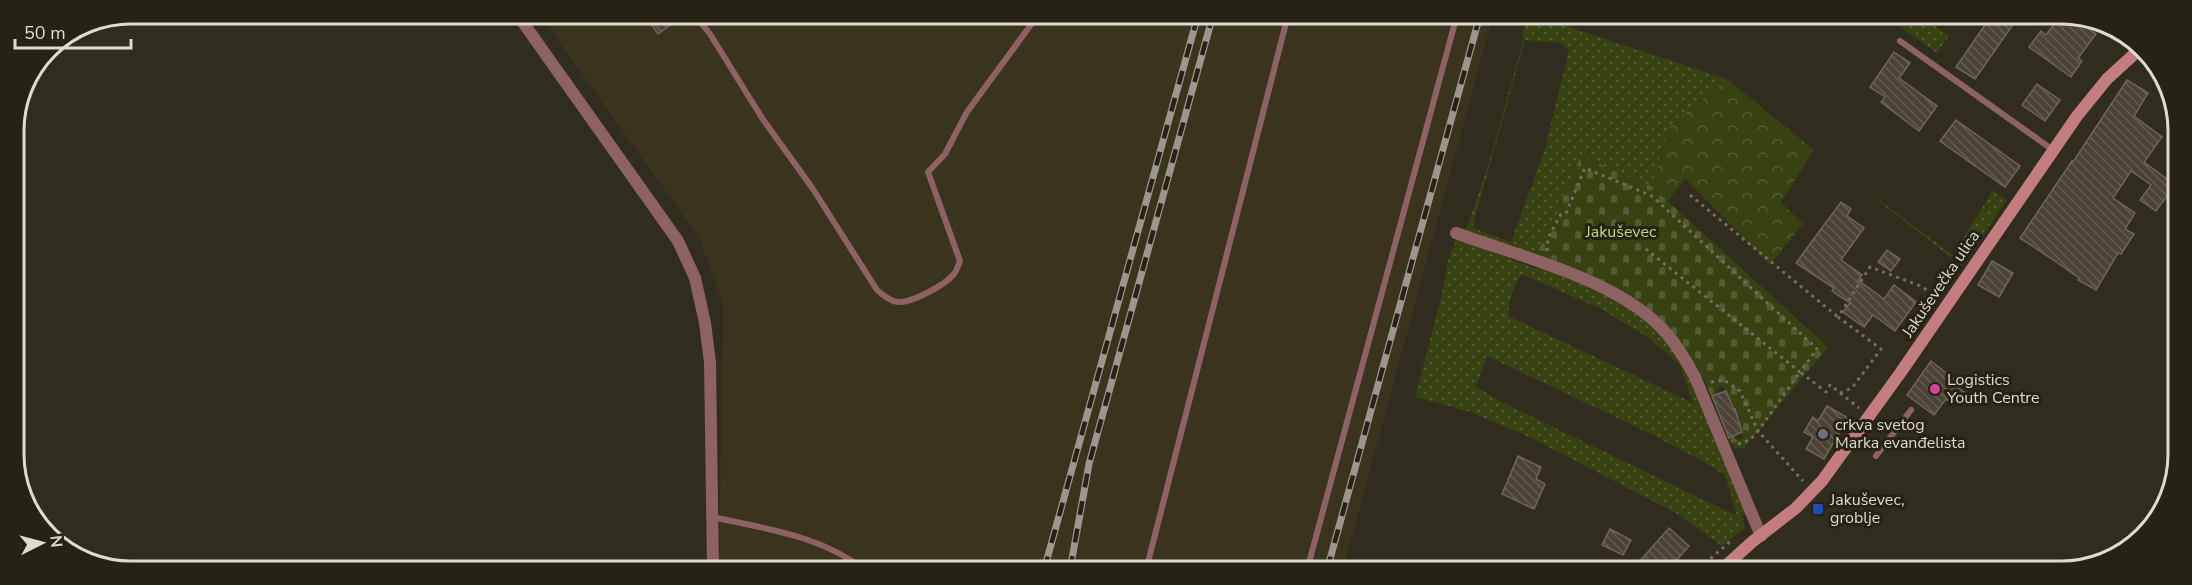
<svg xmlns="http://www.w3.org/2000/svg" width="2192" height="585" viewBox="0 0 2192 585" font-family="'Nunito Sans',sans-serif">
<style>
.built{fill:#3a341f}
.grass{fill:url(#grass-dots);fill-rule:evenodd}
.forest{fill:url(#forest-crowns)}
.cemetery{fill:url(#cemetery-stones)}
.building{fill:url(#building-back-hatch);stroke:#706558;stroke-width:1.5}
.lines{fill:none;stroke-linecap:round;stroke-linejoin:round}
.path{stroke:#726e62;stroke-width:3;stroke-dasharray:3 4.5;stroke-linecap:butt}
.service{stroke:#8e6162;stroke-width:6}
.minor{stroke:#8e6162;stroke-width:12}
.secondary{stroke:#c47d7f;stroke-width:12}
.rail-casing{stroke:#9a978c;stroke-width:7}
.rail{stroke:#262315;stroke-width:4.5;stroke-dasharray:14;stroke-linecap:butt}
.hotel-dot{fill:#d1479c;stroke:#262315;stroke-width:2}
.worship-dot{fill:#6b7280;stroke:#262315;stroke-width:2}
.transit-dot{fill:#1a4fb4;stroke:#262315;stroke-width:2}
.labels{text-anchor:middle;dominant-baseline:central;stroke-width:6;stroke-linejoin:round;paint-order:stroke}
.park-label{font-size:16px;fill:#c4d78a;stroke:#262315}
.street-label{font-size:16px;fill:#dedbd2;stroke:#262315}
.poi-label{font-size:16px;fill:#dedbd2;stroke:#262315;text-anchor:start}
.rim{fill:none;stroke:#dedbd2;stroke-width:3}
</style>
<defs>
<pattern id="grass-dots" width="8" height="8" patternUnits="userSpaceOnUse" patternTransform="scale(1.5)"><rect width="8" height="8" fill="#374111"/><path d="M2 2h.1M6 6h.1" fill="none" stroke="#545c33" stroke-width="1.8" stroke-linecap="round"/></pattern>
<pattern id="forest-crowns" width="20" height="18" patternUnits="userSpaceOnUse" patternTransform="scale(1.5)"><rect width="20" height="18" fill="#374111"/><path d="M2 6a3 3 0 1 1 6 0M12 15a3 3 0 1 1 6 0" fill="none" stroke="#545c33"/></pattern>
<pattern id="cemetery-stones" width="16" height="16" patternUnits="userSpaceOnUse" patternTransform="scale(1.5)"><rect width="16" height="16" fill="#374111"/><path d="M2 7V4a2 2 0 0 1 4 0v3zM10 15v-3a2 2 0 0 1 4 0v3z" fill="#545c33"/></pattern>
<pattern id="building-back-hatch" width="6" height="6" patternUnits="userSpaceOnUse" patternTransform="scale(1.5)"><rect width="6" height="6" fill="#4c4236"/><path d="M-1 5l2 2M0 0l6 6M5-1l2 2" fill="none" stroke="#655d52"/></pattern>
</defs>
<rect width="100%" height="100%" fill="#302c1e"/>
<!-- built -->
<polygon class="built" points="539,14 1493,15 1343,570 719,570 723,303 698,236"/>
<!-- grass -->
<g class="grass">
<path d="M1527,15L1553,16L1572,28L1727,79L1670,126L1651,186L1581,157L1537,254L1504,247L1466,230L1489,163L1524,38L1522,36ZM1525,40L1561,43L1569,51L1544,151L1511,242L1472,228Z"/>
<polygon points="1885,16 1921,16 1949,36 1937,53"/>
<polygon points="1849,178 1953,255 1993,190 2007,200 1962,266"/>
<path d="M1456,240L1468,241L1531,267L1560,272L1598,288L1650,323L1668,341L1694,384L1747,515L1742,516L1745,528L1722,546L1676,513L1527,436L1470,412L1415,397L1442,294L1448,261ZM1521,274L1601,309L1646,336L1680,365L1693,403L1508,316L1511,296ZM1487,356L1651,434L1702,461L1725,475L1737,516L1502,402L1476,387Z"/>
</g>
<!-- forest -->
<polygon class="forest" points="1727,79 1814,150 1781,202 1803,224 1770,265 1685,178 1668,201 1651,186 1670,126"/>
<!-- cemetery -->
<polygon class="cemetery" points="1581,156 1651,186 1828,347 1744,448 1736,449 1727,439 1734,436 1736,440 1743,438 1738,422 1740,421 1726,391 1722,387 1716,389 1718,394 1711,396 1704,379 1700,376 1665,327 1537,254"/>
<!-- building -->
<g class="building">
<polygon points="644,14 665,14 672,24 658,34"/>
<polygon points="1988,16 2019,16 1975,79 1956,67 1985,25 1982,23"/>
<polygon points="2060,16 2071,16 2096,34 2078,58 2082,61 2071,77 2029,47 2041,31 2046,35"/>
<polygon points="1894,52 1910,63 1899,78 1937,106 1919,131 1881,102 1885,97 1870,87"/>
<polygon points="2127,80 2148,93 2134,116 2162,137 2144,162 2175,185 2156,211 2140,200 2151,185 2131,171 2113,198 2135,213 2125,229 2134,234 2121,254 2118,253 2096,290 2078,280 2079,278 2055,261 2020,238 2072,161 2073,162"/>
<polygon points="2037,84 2060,100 2045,121 2022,105"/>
<polygon points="1956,120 2020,166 2005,187 1940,141"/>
<polygon points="1841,202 1851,209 1847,216 1864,228 1841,260 1862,275 1858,280 1884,299 1894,285 1916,302 1895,331 1873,315 1864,327 1843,312 1850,303 1832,291 1834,288 1796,263"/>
<polygon points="1887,250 1900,259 1891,271 1878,262"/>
<polygon points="1992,261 2013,273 1999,297 1978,285"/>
<polygon points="1931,361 1959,383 1956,386 1964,392 1954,405 1946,399 1934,415 1907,395"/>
<polygon points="1726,391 1734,410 1735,409 1742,432 1729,438 1712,396"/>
<polygon points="1827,406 1848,418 1824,459 1806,449 1813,437 1804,432 1813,417 1818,421"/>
<polygon points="1518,456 1541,467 1536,479 1545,484 1534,509 1502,494"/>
<polygon points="1669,528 1689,546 1667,571 1649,571 1639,562"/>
<polygon points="1610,529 1631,540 1623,555 1602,545"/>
</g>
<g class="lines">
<!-- path -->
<g class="path">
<polyline points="1690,195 1838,317"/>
<polyline points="1547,251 1548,238 1561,214 1566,213 1585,168 1652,196 1817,349 1800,372 1642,246"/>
<polyline points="1711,382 1724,380 1740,391 1758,431 1800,372 1826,392 1830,385 1859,408"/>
<polyline points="1840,393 1852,388 1881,349 1838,317 1870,267 1918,285 1938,296"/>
<polyline points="1738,444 1750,440 1758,431 1803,481"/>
<polyline points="1702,571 1710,559 1732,540"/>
</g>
<!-- service -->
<g class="service">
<path d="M694,14L710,34L762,118L813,189L877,290C883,295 889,301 898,302C912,303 945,285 954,274C957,270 958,266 960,261L928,172L945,154L967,112L1038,15"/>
<polyline points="1900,41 2053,150"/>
<polyline points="1876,456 1911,410"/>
<path d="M712,517C766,529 820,535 865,570"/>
<polyline points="1146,570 1288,15"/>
<polyline points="1307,570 1457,15"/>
</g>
<!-- minor -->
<g class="minor">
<polyline points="517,14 678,241 695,278 705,323 710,362 713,570"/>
<path d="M1456,233C1521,257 1621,280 1667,334C1678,347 1687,362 1695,377L1761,536"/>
</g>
<!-- secondary -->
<polyline class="secondary" points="1720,571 1752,542 1796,508 1822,481 1901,372 2077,116 2107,79 2142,47"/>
<!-- rail casing -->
<g class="rail-casing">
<g id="rail">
<polyline points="1044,570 1198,15"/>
<polyline points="1070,570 1089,464 1213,15"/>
<polyline points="1327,570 1480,15"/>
</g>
</g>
<!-- rail -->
<use href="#rail" class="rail"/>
</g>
<!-- markers -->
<circle class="hotel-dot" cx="1935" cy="389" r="6"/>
<circle class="worship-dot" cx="1823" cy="434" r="6"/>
<rect class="transit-dot" x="1812" y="503" width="12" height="12" rx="3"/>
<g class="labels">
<!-- park labels -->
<g class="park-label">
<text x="1621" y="232">Jakuševec</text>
</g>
<!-- street labels -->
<g class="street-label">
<text transform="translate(1941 284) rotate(-56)">Jakuševečka ulica</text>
</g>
<!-- poi labels -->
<g class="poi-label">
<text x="1947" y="380">Logistics<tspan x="1947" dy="18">Youth Centre</tspan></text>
<text x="1835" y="425">crkva svetog<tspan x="1835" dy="18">Marka evanđelista</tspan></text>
<text x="1830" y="500">Jakuševec,<tspan x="1830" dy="18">groblje</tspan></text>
</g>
</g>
<!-- crop -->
<path d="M0 0H2192V585H0ZM131 24H2061A107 107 0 0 1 2168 131V454A107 107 0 0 1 2061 561H131A107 107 0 0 1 24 454V131A107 107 0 0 1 131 24Z" fill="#262315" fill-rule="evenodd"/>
<path class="rim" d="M131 24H2061A107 107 0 0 1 2168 131V454A107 107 0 0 1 2061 561H131A107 107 0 0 1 24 454V131A107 107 0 0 1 131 24Z"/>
<!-- north arrow -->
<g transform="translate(42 543) rotate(84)" stroke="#262315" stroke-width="4.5" paint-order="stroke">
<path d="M0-4.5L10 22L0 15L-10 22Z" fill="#dedbd2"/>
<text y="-9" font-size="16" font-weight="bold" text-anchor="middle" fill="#dedbd2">N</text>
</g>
<!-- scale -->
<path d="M15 39v9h116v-9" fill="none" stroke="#dedbd2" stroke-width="3"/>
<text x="24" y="39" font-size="18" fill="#dedbd2" stroke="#262315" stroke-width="4.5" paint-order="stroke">50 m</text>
</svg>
